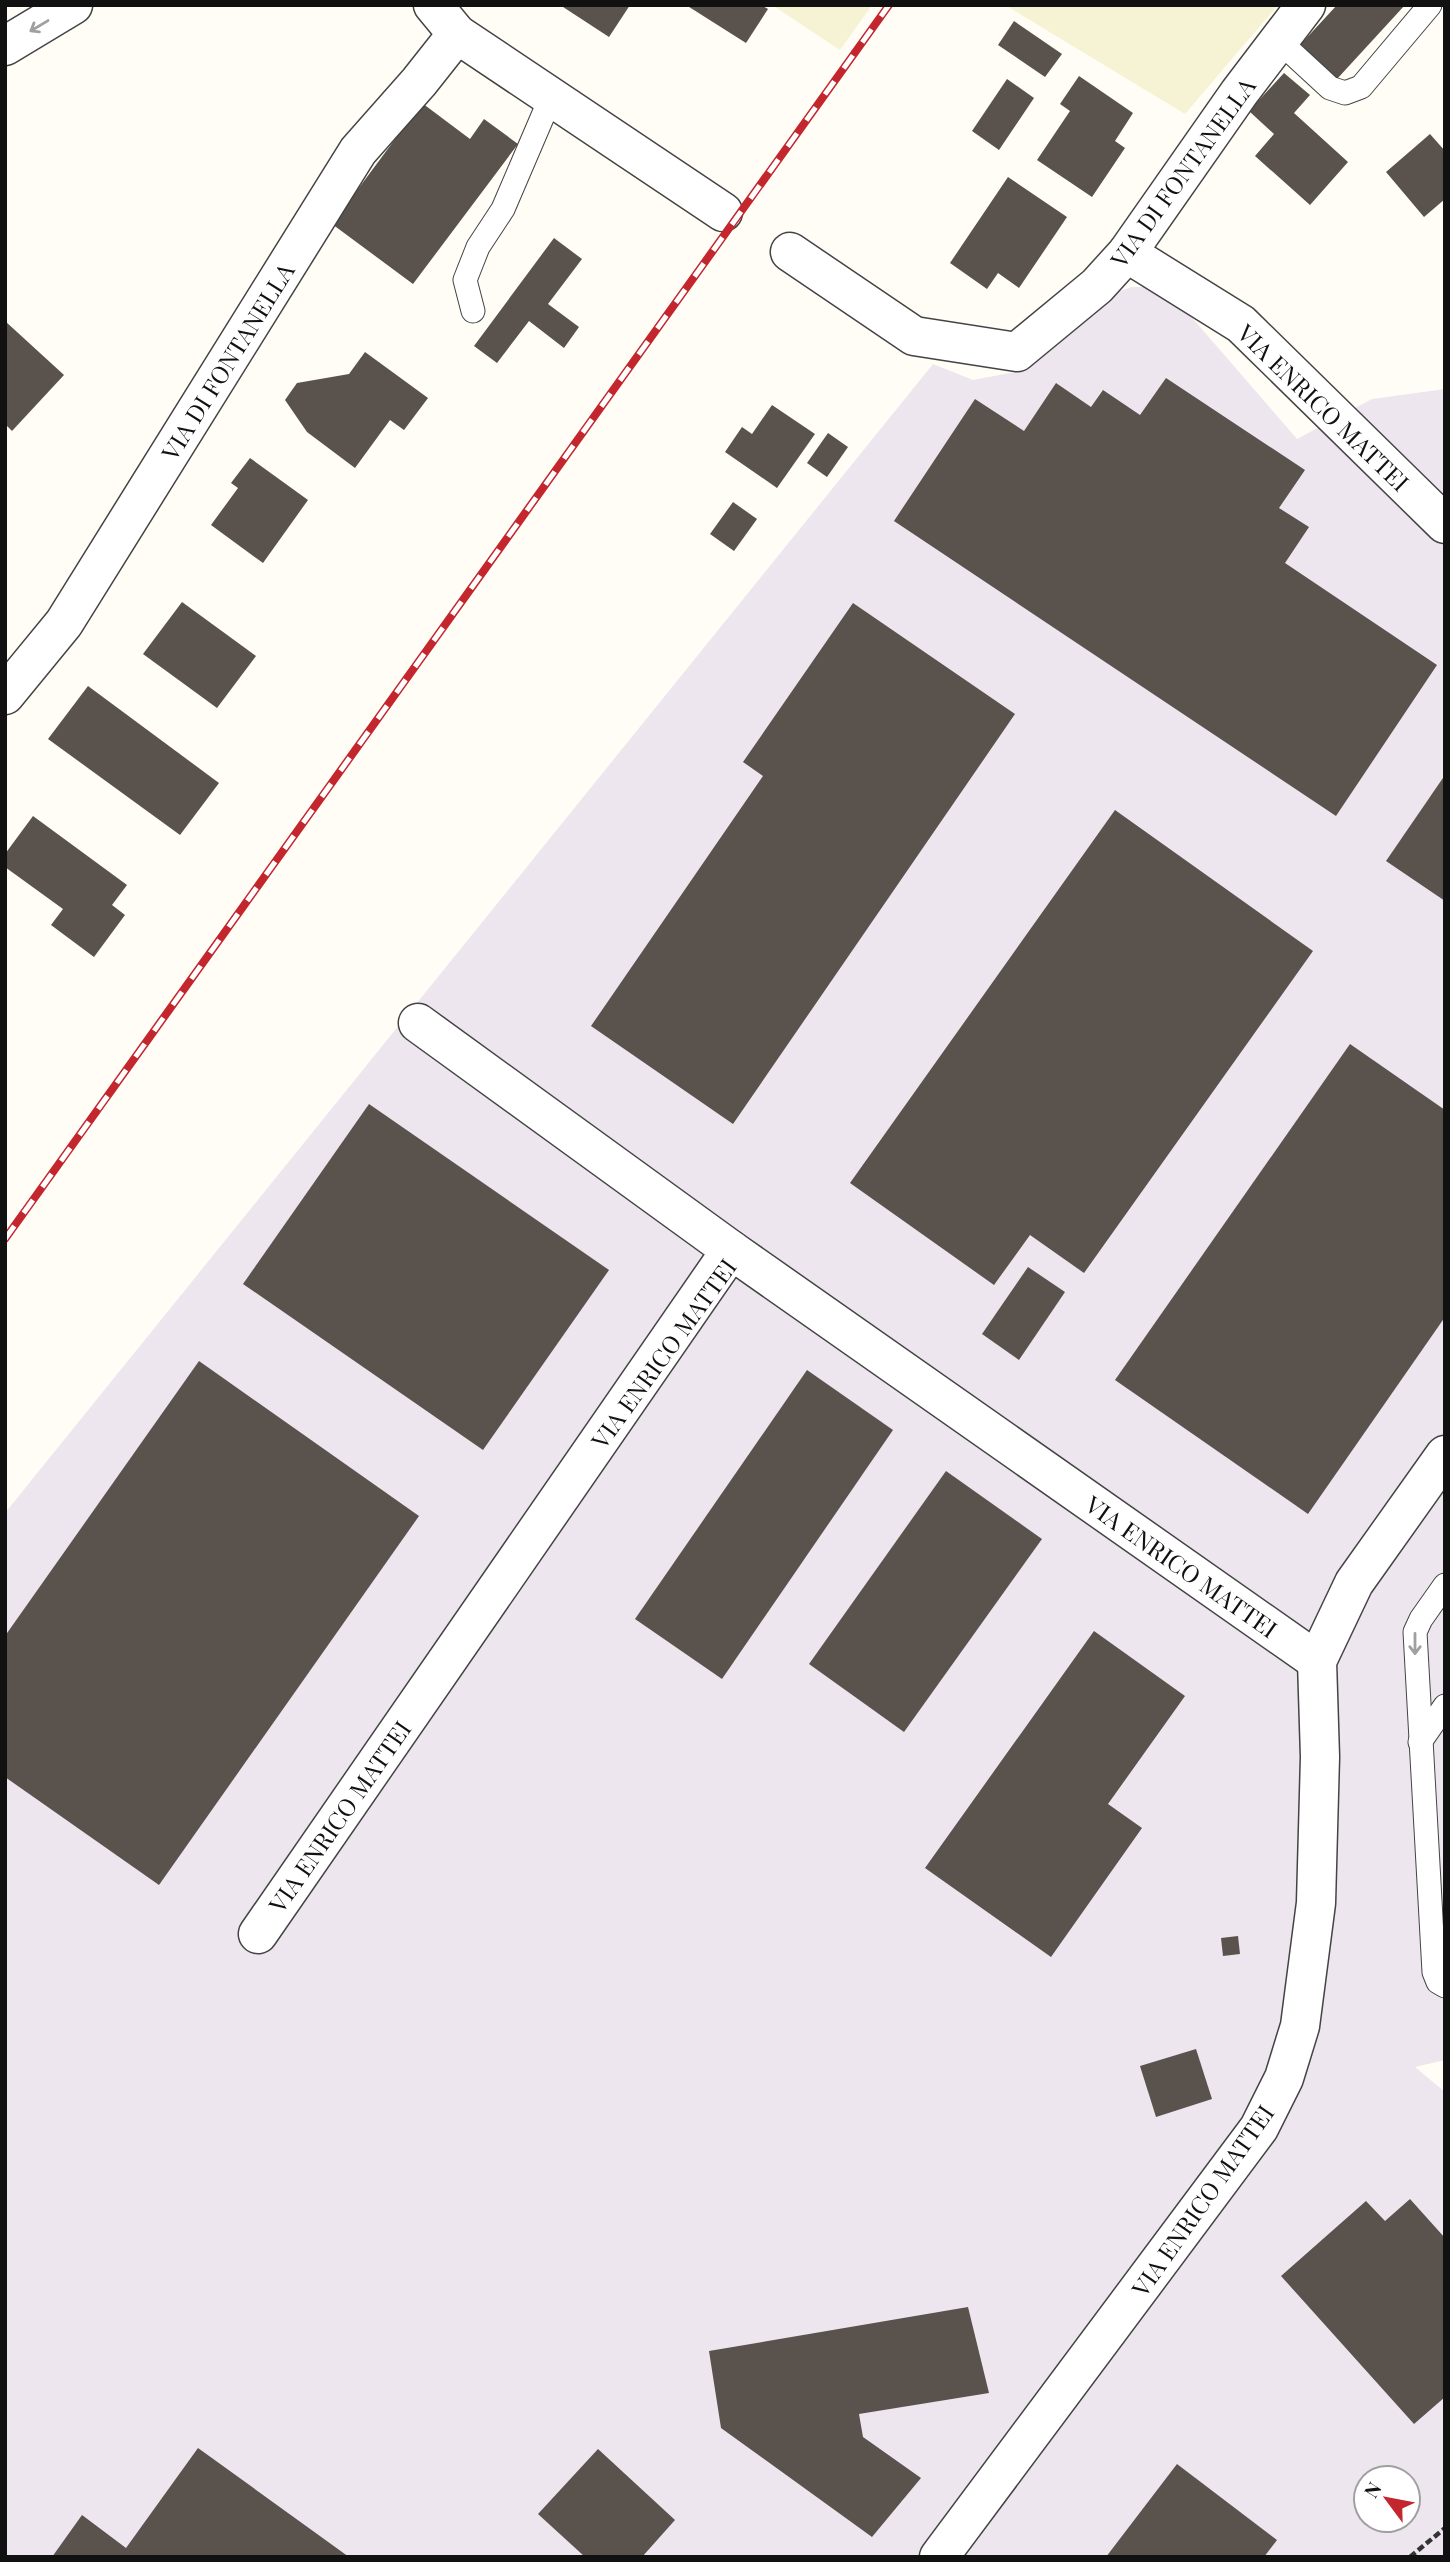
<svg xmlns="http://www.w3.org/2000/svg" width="1450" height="2562" viewBox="0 0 1450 2562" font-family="'Playfair Display',serif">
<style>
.industrial{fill:#eee6ef;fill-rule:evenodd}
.farmland{fill:#f6f3d4}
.building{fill:#5a524d}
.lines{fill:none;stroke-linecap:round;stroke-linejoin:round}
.lane-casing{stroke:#444;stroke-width:25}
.street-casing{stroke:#444;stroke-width:41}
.path{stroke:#333;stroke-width:4.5;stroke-dasharray:7 3.5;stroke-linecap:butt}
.lane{stroke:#fff;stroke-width:23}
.street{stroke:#fff;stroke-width:38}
.rail-casing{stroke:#c4262e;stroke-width:8}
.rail{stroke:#fff;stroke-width:5;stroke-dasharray:16;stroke-linecap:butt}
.oneway{stroke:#a0a0a0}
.labels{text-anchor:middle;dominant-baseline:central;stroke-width:7;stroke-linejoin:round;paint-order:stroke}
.street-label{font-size:24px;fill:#111;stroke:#fff}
</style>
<rect width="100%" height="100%" fill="#fffdf5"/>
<!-- industrial -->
<path class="industrial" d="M1132,287H1146L1175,298L1297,439L1372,399L1445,389V2060L1415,2067L1445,2092V2557H5V1513L933,364L973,380L1020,371L1096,299ZM1366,2478H1408V2520H1366Z"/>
<!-- farmland -->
<g class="farmland">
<polygon points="772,5 872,5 840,50"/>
<polygon points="1005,5 1278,5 1185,114"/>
</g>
<!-- building -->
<g class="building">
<polygon points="560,5 630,5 609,37"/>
<polygon points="686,5 761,5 768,9 746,43"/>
<polygon points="1337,5 1405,5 1337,79 1300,45"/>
<polygon points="1014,21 1062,54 1045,77 998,45"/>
<polygon points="1284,73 1310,95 1294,113 1348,162 1310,205 1255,156 1274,134 1249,111"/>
<polygon points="1079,76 1133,113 1115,141 1125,148 1092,197 1037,160 1070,111 1060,104"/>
<polygon points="1007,79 1034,98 999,150 972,131"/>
<polygon points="422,103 470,139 484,119 518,144 413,284 332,224"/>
<polygon points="1430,134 1445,151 1445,199 1424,217 1386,172"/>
<polygon points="1008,177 1067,217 1019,288 998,273 987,289 950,263"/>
<polygon points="554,238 582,259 548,304 579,327 564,348 529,321 497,363 474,346"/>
<polygon points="5,321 64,375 12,431 5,424"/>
<polygon points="365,352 428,398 404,430 390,420 355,468 307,432 285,400 297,383 349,374"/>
<polygon points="1166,378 1305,470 1279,508 1309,527 1285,563 1437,665 1336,816 894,521 975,399 1024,431 1056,383 1091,407 1103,390 1140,415"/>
<polygon points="772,405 815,434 777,488 725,452 742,427 752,434"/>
<polygon points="828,433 848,447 827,477 807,463"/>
<polygon points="250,458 308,500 263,563 211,525 238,488 231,483"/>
<polygon points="733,502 757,519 734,551 710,534"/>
<polygon points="182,602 256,656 217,708 143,654"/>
<polygon points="853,603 1015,714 733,1124 591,1026 763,776 743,762"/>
<polygon points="88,686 219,783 180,835 48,739"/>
<polygon points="1445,775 1445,901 1386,861"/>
<polygon points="1115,810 1313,951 1084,1273 1030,1235 994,1285 850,1183"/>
<polygon points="33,816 127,885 112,905 125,915 94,957 51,925 63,909 5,867 5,854"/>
<polygon points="1350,1044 1445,1110 1445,1317 1308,1514 1115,1380"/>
<polygon points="369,1104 609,1270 483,1450 243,1284"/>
<polygon points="1028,1267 1065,1292 1019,1360 982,1334"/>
<polygon points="199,1361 419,1516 159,1885 5,1777 5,1636"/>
<polygon points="807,1370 893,1430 722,1679 635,1619"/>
<polygon points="946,1471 1042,1539 904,1732 809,1664"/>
<polygon points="1094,1631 1185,1696 1108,1804 1142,1828 1051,1957 925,1868"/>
<polygon points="1238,1936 1240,1954 1223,1956 1221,1938"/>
<polygon points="1196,2049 1212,2099 1156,2117 1140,2066"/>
<polygon points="1410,2199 1445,2238 1445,2397 1414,2424 1281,2276 1366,2201 1385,2221"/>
<polygon points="968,2307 989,2393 859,2414 863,2437 921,2478 872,2537 721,2428 709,2351"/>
<polygon points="198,2448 349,2557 52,2557 82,2515 126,2548"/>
<polygon points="598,2449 675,2520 642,2557 585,2557 538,2514"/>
<polygon points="1177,2464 1277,2540 1264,2557 1106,2557"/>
</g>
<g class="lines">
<!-- lane casing -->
<g class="lane-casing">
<g id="lane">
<polyline points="1279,41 1330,88 1345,93 1361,87 1430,5"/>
<polyline points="473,311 465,280 478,247 503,209 551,97"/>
<polyline points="1445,1585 1421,1619 1415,1632 1434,1972 1438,1982 1445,1986"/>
<polyline points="1420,1742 1445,1706"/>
</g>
</g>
<!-- street casing -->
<g class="street-casing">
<g id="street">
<polyline points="433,5 457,34 723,212"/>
<polyline points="5,46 73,5"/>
<polyline points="790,252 914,336 1017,352 1097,286 1127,253 1239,93 1306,5"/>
<polyline points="1127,253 1241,324 1445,524"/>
<polyline points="5,695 64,623 358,151 419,82 457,34"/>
<polyline points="418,1023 731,1250 1317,1661"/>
<polyline points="258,1934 731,1250"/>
<polyline points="939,2557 1259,2128 1284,2078 1300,2026 1316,1903 1320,1757 1317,1661 1354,1583 1445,1455"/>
</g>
</g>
<!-- path -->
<polyline class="path" points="1410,2557 1445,2528"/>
<!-- lane -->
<use href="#lane" class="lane"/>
<!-- street -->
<use href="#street" class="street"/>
<!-- rail casing -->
<g class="rail-casing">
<polyline id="rail" points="5,1239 889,5"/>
</g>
<!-- rail -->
<use href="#rail" class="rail"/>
</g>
<!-- one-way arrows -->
<defs><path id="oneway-shaft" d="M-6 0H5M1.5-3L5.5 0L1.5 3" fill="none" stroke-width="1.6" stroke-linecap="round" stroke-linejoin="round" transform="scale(1.75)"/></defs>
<g class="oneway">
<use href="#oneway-shaft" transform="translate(39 26) rotate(149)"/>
<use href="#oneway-shaft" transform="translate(1415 1644) rotate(90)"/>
</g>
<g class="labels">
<!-- street labels -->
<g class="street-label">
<text transform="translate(1182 172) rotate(-54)">VIA DI FONTANELLA</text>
<text transform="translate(227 361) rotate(-58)">VIA DI FONTANELLA</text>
<text transform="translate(1324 407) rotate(44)">VIA ENRICO MATTEI</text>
<text transform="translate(663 1353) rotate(-54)">VIA ENRICO MATTEI</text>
<text transform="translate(1182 1566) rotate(35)">VIA ENRICO MATTEI</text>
<text transform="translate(339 1816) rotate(-55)">VIA ENRICO MATTEI</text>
<text transform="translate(1202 2200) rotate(-55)">VIA ENRICO MATTEI</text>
</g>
</g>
<!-- border -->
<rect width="1450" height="2562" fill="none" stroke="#111111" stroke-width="14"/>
<!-- north arrow -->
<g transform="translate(1387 2499) rotate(302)"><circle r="33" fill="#ffffff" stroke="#a0a0a0" stroke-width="2"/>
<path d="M0-5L12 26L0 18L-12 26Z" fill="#c4262e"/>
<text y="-10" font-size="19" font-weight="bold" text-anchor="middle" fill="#111111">N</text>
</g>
</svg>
